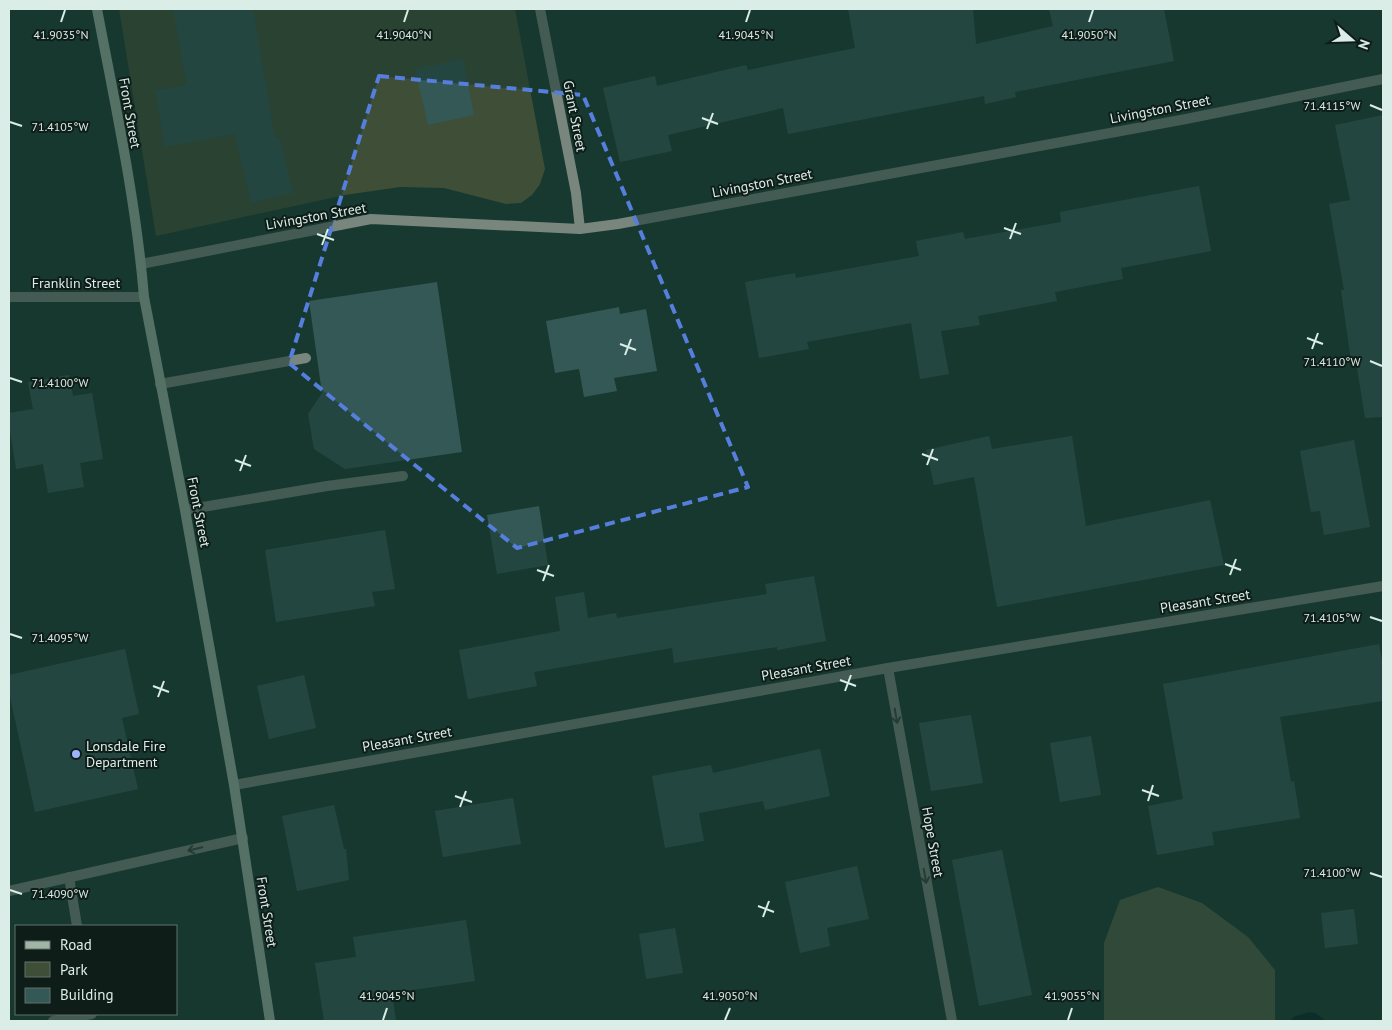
<svg xmlns="http://www.w3.org/2000/svg" width="1392" height="1030" viewBox="0 0 1392 1030" font-family="'PT Sans',sans-serif">
<style>
.green{fill:#3f4e37}
.forest{fill:#4f5e46}
.water{fill:#002127}
.building{fill:#335856}
.lines{fill:none;stroke-linecap:round;stroke-linejoin:round}
.lane{stroke:#79867d;stroke-width:10}
.street{stroke:#79867d;stroke-width:10}
.secondary{stroke:#a1b5a7;stroke-width:10}
.oneway{stroke:#34423c}
.marked{fill:none;stroke:#567edc;stroke-width:4;stroke-dasharray:10 6;stroke-linejoin:round}
.ticks{fill:none;stroke:#daede7;stroke-width:2}
.poi-dot{fill:#9cb4fd;stroke:#0f1d19;stroke-width:2}
.labels{text-anchor:middle;dominant-baseline:central;stroke-width:4;stroke-linejoin:round;paint-order:stroke}
.street-label{font-size:14px;fill:#daede7;stroke:#0f1d19}
.poi-label{font-size:14px;fill:#daede7;stroke:#0f1d19;text-anchor:start}
.ticks-label{font-size:12px;text-anchor:middle;fill:#daede7;stroke:#0f1d19;stroke-width:4;stroke-linejoin:round;paint-order:stroke}
</style>
<rect width="100%" height="100%" fill="#173930"/>
<!-- green -->
<polygon class="green" points="119,9 515,9 545,169 540,184 532,195 521,203 506,204 444,188 400,187 345,195 156,236"/>
<!-- forest -->
<polygon class="forest" points="1158,887 1202,903 1248,937 1275,970 1275,1021 1104,1021 1104,943 1120,900"/>
<!-- water -->
<polygon class="water" points="1310,1012 1317,1014 1326,1021 1289,1021 1295,1016"/>
<!-- building -->
<g class="building">
<polygon points="173,9 253,9 275,139 280,138 293,193 251,203 235,134 165,147 155,91 187,85"/>
<polygon points="848,9 973,9 976,44 1053,26 1049,9 1164,9 1174,61 1015,92 1016,97 985,104 984,96 788,134 783,108 668,135 672,151 620,162 603,88 655,76 657,86 746,65 748,70 855,48"/>
<polygon points="463,59 474,115 428,125 415,69"/>
<polygon points="1383,115 1383,417 1365,418 1356,361 1351,361 1341,290 1344,290 1329,204 1350,200 1335,125"/>
<polygon points="1199,186 1211,251 1121,268 1123,279 1055,292 1057,301 978,316 980,325 941,331 949,374 920,379 911,323 807,342 809,349 759,358 745,282 795,273 796,278 919,256 916,241 963,232 965,239 1061,222 1060,212"/>
<polygon points="437,282 462,452 345,469 314,449 308,414 322,393 309,301"/>
<polygon points="619,307 620,314 646,309 657,371 614,378 617,391 584,397 579,369 555,373 546,321"/>
<polygon points="69,375 73,396 92,393 103,459 80,463 84,487 48,493 43,464 16,469 9,424 9,413 33,409 28,382"/>
<polygon points="989,436 992,449 1072,436 1086,526 1210,500 1224,565 997,607 974,477 934,485 926,450"/>
<polygon points="1354,440 1370,527 1324,535 1320,511 1311,512 1300,451"/>
<polygon points="539,506 548,565 497,574 487,515"/>
<polygon points="385,530 395,589 372,592 375,606 276,622 265,550"/>
<polygon points="814,576 826,641 777,650 777,647 674,663 672,648 534,672 537,686 468,699 459,650 560,631 555,597 584,592 588,618 616,613 617,618 767,594 765,584"/>
<polygon points="1379,644 1383,665 1383,701 1280,717 1291,782 1294,781 1300,818 1212,832 1214,845 1157,855 1148,806 1183,799 1163,684"/>
<polygon points="125,649 139,714 122,718 138,789 35,812 9,692 9,675"/>
<polygon points="304,675 316,728 269,739 257,686"/>
<polygon points="971,715 983,783 931,791 919,723"/>
<polygon points="1091,736 1101,795 1060,802 1050,743"/>
<polygon points="820,749 830,796 765,810 763,801 699,813 704,841 665,848 652,776 711,765 713,773"/>
<polygon points="513,798 521,844 443,857 435,811"/>
<polygon points="334,805 344,849 346,849 349,880 297,891 282,816"/>
<polygon points="1002,850 1032,995 979,1006 952,860"/>
<polygon points="857,866 869,919 827,928 830,946 800,953 785,882"/>
<polygon points="1354,909 1358,944 1325,948 1321,913"/>
<polygon points="466,920 475,981 392,993 396,1021 324,1021 315,963 356,957 353,937"/>
<polygon points="675,928 683,973 646,979 639,934"/>
</g>
<g class="lines">
<!-- lane -->
<g class="lane">
<polyline points="160,384 306,358"/>
<polyline points="185,510 327,486 403,476"/>
<polyline points="69,877 77,926"/>
<polyline points="9,891 243,838"/>
<polyline points="53,1021 92,1014"/>
</g>
<!-- street -->
<g class="street">
<polyline points="540,9 576,193 580,229"/>
<polyline points="141,264 371,219 580,229 618,224 1186,119 1383,79"/>
<polyline points="9,297 144,297"/>
<polyline points="888,668 952,1021"/>
<polyline points="234,785 888,668 1383,586"/>
</g>
<!-- secondary -->
<path class="secondary" d="M97,9C115,104 136,200 144,297L185,510L234,785L270,1021"/>
</g>
<!-- one-way arrows -->
<defs><path id="oneway-shaft" d="M-6 0H5M1.5-3L5.5 0L1.5 3" fill="none" stroke-width="1.6" stroke-linecap="round" stroke-linejoin="round" transform="scale(1.25)"/></defs>
<g class="oneway">
<use href="#oneway-shaft" transform="translate(896 716) rotate(80)"/>
<use href="#oneway-shaft" transform="translate(195 849) rotate(167)"/>
<use href="#oneway-shaft" transform="translate(925 876) rotate(80)"/>
</g>
<!-- marked area -->
<path d="M0 0H1392V1030H0ZM379,76L583,95L748,487L517,548L289,363Z" fill="#173930" fill-opacity=".55" fill-rule="evenodd"/>
<path class="marked" d="M379,76L583,95L748,487L517,548L289,363Z"/>
<!-- ticks -->
<path class="ticks" d="M61,22L65,10M404,22L408,10M746,22L750,10M1089,22L1093,10M1370,105L1382,110M702,118L718,124M10,122L22,126M707,129L713,113M1004,228L1021,234M317,234L334,240M1010,239L1016,223M322,245L328,229M1307,338L1323,344M620,344L636,350M1312,349L1318,333M625,355L631,339M1370,361L1382,366M10,378L22,382M922,454L938,460M235,460L251,466M927,465L933,449M240,471L246,455M1225,564L1241,570M537,570L554,576M1230,575L1236,559M543,581L549,565M1370,617L1382,621M10,634L22,638M840,680L856,686M153,686L169,692M845,691L851,675M158,697L164,681M1142,790L1159,796M455,796L472,802M1148,801L1153,785M460,807L466,791M1370,873L1382,877M10,890L22,894M758,906L774,912M763,917L769,901M383,1020L387,1008M725,1020L730,1008M1068,1020L1072,1008"/>
<!-- markers -->
<circle class="poi-dot" cx="76" cy="754" r="5"/>
<g class="labels">
<!-- street labels -->
<g class="street-label">
<text transform="translate(1160 109) rotate(-11)">Livingston Street</text>
<text transform="translate(130 113) rotate(80)">Front Street</text>
<text transform="translate(575 116) rotate(79)">Grant Street</text>
<text transform="translate(762 183) rotate(-11)">Livingston Street</text>
<text transform="translate(316 216) rotate(-10)">Livingston Street</text>
<text x="76" y="283">Franklin Street</text>
<text transform="translate(199 512) rotate(79)">Front Street</text>
<text transform="translate(1205 601) rotate(-9)">Pleasant Street</text>
<text transform="translate(806 668) rotate(-10)">Pleasant Street</text>
<text transform="translate(407 739) rotate(-10)">Pleasant Street</text>
<text transform="translate(933 842) rotate(80)">Hope Street</text>
<text transform="translate(267 912) rotate(81)">Front Street</text>
</g>
<!-- poi labels -->
<g class="poi-label">
<text x="86" y="746">Lonsdale Fire<tspan x="86" dy="16">Department</tspan></text>
</g>
</g>
<g class="ticks-label">
<text x="61" y="39">41.9035°N</text>
<text x="404" y="39">41.9040°N</text>
<text x="746" y="39">41.9045°N</text>
<text x="1089" y="39">41.9050°N</text>
<text x="1332" y="110">71.4115°W</text>
<text x="60" y="131">71.4105°W</text>
<text x="1332" y="366">71.4110°W</text>
<text x="60" y="387">71.4100°W</text>
<text x="1332" y="622">71.4105°W</text>
<text x="60" y="642">71.4095°W</text>
<text x="1332" y="877">71.4100°W</text>
<text x="60" y="898">71.4090°W</text>
<text x="387" y="1000">41.9045°N</text>
<text x="730" y="1000">41.9050°N</text>
<text x="1072" y="1000">41.9055°N</text>
</g>
<!-- border -->
<rect width="1392" height="1030" fill="none" stroke="#daede7" stroke-width="20"/>
<!-- legend -->
<rect x="15" y="925" width="162" height="90" fill="#0f1d19" stroke="#60706b"/>
<rect x="25" y="941" width="25" height="8" fill="#a1b5a7" stroke="#60706b"/>
<text x="60" y="950" font-size="15" fill="#daede7">Road</text>
<rect x="25" y="962" width="25" height="15" fill="#3f4e37" stroke="#60706b"/>
<text x="60" y="975" font-size="15" fill="#daede7">Park</text>
<rect x="25" y="988" width="25" height="15" fill="#335856" stroke="#60706b"/>
<text x="60" y="1000" font-size="15" fill="#daede7">Building</text>
<!-- north arrow -->
<g transform="translate(1352 40) rotate(110)" stroke="#0f1d19" stroke-width="4" paint-order="stroke">
<path d="M0-4L9 19L0 12L-9 19Z" fill="#daede7"/>
<text y="-8" font-size="14" font-weight="bold" text-anchor="middle" fill="#daede7">N</text>
</g>
</svg>
